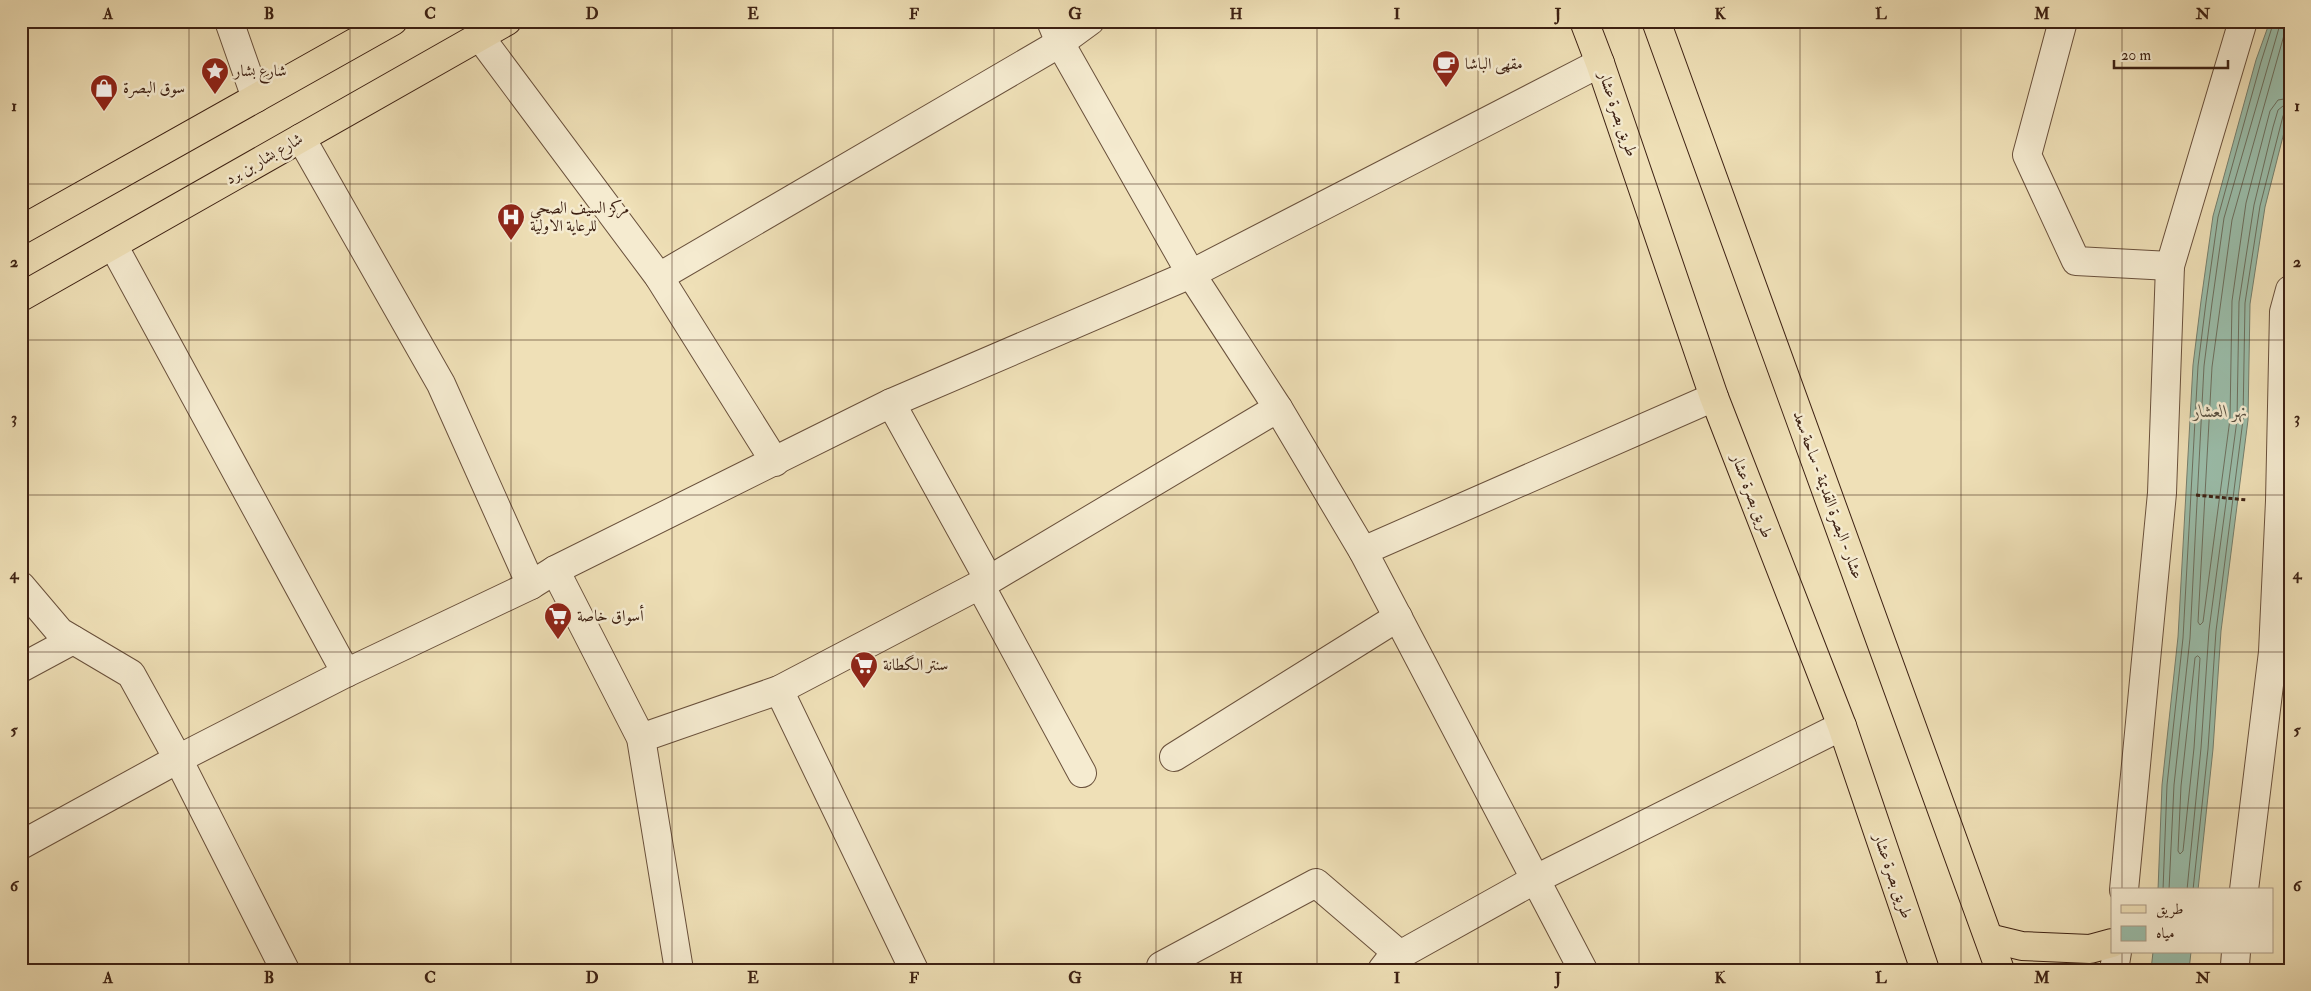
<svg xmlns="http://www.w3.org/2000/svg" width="2311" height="991" viewBox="0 0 2311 991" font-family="'IM FELL Double Pica',Amiri,serif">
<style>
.water{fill:#9abdaa;stroke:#757f6e}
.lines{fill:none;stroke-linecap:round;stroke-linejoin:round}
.shore{stroke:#6c6f5e;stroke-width:1}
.minor-casing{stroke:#6a513c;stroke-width:30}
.major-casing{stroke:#3d2113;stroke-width:30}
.path{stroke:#3d2113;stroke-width:3;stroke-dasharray:4 2.5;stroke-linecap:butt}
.minor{stroke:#f5ebd0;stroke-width:28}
.major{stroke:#efe0b7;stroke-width:28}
.grid{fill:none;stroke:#3d2113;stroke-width:1;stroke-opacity:0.55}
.labels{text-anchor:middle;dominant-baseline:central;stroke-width:5;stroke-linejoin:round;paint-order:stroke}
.poi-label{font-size:16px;fill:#3d2113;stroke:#f5ebd0;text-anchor:start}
.street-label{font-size:16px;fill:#3d2113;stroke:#f5ebd0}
.water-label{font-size:18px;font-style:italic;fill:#595040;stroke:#f5ebd0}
.neatline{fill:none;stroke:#3d2113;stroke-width:2}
.grid-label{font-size:16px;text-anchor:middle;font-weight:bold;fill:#3d2113}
</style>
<rect width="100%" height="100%" fill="#efe0b7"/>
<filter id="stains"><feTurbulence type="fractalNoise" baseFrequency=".004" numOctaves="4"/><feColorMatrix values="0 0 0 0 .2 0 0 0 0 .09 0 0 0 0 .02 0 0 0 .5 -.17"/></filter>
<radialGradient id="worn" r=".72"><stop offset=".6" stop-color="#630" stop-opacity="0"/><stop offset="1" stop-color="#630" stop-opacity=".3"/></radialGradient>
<!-- water -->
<g class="water">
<polygon points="2270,21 2290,21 2290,109 2265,207 2250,304 2248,420 2221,631 2213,749 2198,890 2158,890 2162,785 2178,637 2193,365 2201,301 2213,216 2256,60"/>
<polygon points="2153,952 2191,952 2189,970 2151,970"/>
</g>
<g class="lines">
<!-- shore -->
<g class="shore">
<polyline points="2288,21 2232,220 2212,367 2198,622 2200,625 2203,622 2230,419 2232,301 2246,203 2270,111 2278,100 2290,98"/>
<polygon points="2198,656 2200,658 2194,748 2183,851 2180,854 2178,851 2181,786 2195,658"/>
<polyline points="2163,890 2167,785 2183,638 2198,366 2206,302 2218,217 2261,62 2274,21"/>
<polyline points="2169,890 2174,785 2190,638 2204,366 2212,303 2224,218 2281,21"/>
<polyline points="2187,890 2201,748 2209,630 2237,420 2239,302 2254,205 2273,127 2278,110 2283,106 2290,105"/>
<polyline points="2193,890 2208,749 2216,631 2243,420 2245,303 2260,206 2283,116 2285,112 2290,112"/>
</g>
<!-- minor casing -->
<g class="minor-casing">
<g id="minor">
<polyline points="229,21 256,98"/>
<polyline points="1051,21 1060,43 1191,274 1278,408 1363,551 1583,970"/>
<polyline points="2063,21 2027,155 2076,261 2170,266"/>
<polyline points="480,37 659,277 775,462"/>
<polyline points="301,138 441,384 531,585"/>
<polyline points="113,245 346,673"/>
<polyline points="659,277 1060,43 1090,21"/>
<polyline points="891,403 989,580"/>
<polyline points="1363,551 1714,397"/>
<polyline points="555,570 641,738 679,970"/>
<polyline points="980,585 1082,773"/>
<polyline points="21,586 60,632 131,674 178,759 285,970"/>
<polyline points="21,668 73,640"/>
<polyline points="779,690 914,970"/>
<polyline points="641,738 779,690 989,580 1278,408"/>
<polyline points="1174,757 1398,617"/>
<polyline points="21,845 178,759 346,673 531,585 555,570 891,403 1191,274 1600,63"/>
<polyline points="2124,890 2162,493 2170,266 2243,21"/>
<polyline points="2244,890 2273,652 2280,501 2284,312 2290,290"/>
<polyline points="2236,952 2235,965 2237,970"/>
<polyline points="1161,966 1316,883 1400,955"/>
<polyline points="1382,970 1389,961 1536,879 1842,726"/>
<polyline points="2114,970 2117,952"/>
</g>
</g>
<!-- major casing -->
<g class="major-casing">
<g id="major">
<polyline points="1584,21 1600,63 1714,397 1842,726 1925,970"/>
<polyline points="1656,21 2000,970"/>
<polyline points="21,230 393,21"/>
<polyline points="21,297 507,21"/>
<polyline points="1989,938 2022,946 2090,949 2112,943"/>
</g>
</g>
<!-- path -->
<polyline class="path" points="2196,495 2247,500"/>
<!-- minor -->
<use href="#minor" class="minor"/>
<!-- major -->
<use href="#major" class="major"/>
</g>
<!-- grid -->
<path class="grid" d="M189,21V970M350,21V970M511,21V970M672,21V970M833,21V970M994,21V970M1156,21V970M1317,21V970M1478,21V970M1639,21V970M1800,21V970M1961,21V970M2122,21V890M21,184H2290M21,340H2290M21,495H2290M21,652H2290M21,808H2290M2122,952V970"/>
<!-- icons -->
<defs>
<g id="cafe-pin" transform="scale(1.4375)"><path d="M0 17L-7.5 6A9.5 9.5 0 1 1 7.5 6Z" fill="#8f2418" stroke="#f5ebd0"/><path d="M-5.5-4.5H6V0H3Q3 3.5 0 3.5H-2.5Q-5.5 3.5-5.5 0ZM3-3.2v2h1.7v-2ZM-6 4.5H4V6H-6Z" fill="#fff"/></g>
<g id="sight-pin" transform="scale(1.4375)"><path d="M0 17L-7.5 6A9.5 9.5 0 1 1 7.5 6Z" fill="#8f2418" stroke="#f5ebd0"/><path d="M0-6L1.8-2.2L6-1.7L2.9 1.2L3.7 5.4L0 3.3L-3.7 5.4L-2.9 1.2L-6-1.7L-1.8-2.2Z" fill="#fff"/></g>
<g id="shop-pin" transform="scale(1.4375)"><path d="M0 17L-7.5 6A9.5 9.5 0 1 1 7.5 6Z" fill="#8f2418" stroke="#f5ebd0"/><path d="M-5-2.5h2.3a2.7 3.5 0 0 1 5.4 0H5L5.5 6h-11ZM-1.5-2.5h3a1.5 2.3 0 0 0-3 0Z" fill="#fff"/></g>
<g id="hospital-pin" transform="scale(1.4375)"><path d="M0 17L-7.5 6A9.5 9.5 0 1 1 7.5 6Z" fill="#8f2418" stroke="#f5ebd0"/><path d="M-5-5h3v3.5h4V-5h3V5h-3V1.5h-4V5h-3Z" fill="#fff"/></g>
<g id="supermarket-pin" transform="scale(1.4375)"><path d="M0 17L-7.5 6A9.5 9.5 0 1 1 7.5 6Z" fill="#8f2418" stroke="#f5ebd0"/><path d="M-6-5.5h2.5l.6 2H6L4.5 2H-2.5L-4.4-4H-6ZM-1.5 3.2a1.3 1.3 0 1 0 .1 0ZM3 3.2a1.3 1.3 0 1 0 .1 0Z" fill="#fff"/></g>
</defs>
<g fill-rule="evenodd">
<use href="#cafe-pin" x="1446" y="64"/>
<use href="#sight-pin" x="215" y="71"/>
<use href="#shop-pin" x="104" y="88"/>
<use href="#hospital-pin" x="511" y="217"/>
<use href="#supermarket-pin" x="558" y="616"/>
<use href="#supermarket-pin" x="864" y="665"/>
</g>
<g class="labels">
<!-- poi labels -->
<g class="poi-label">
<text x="1465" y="64">مقهى الباشا</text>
<text x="234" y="71">شارع بشار</text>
<text x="123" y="88">سوق البصرة</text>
<text x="530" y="208">مركز السيف الصحي<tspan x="530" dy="18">للرعاية الاولية</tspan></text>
<text x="577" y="616">أسواق خاصة</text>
<text x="883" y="665">سنتر الگطانة</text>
</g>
<!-- street labels -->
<g class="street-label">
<text transform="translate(1618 114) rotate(71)">طريق بصرة عشار</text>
<text transform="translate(264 159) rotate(-30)">شارع بشار بن برد</text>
<text transform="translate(1828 495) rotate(70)">عشار - البصرة القديمة - ساحة سعد</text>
<text transform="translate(1752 496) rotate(69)">طريق بصرة عشار</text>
<text transform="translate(1893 876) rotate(71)">طريق بصرة عشار</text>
</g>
<!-- water labels -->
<g class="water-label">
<text x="2220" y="411">نهر العشار</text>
</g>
</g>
<!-- margin -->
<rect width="2311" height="991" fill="none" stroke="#efe0b7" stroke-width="55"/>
<!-- legend -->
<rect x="2111" y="888" width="162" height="65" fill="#f5ebd0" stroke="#ab9a84"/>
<rect x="2121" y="905" width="25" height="8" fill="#efe0b7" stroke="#ab9a84"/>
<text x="2156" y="914" font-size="15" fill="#3d2113">طريق</text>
<rect x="2121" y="926" width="25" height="15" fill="#9abdaa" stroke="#ab9a84"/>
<text x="2156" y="938" font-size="15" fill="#3d2113">مياه</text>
<!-- scale -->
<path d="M2114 60v8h114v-8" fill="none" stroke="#3d2113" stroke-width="2.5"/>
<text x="2121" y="60" font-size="15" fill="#3d2113" stroke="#f5ebd0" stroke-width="4" paint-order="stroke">20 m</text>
<rect x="28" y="28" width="2256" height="936" class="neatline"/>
<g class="grid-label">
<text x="108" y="19">A</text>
<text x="269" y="19">B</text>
<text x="430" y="19">C</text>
<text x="592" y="19">D</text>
<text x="753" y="19">E</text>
<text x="914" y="19">F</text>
<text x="1075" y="19">G</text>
<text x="1236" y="19">H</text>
<text x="1397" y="19">I</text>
<text x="1558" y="19">J</text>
<text x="1720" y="19">K</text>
<text x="1881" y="19">L</text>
<text x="2042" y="19">M</text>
<text x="2203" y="19">N</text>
<text x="14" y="111">1</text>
<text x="2297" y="111">1</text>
<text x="14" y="267">2</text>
<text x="2297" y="267">2</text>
<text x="14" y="423">3</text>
<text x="2297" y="423">3</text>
<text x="14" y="579">4</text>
<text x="2297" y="579">4</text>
<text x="14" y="735">5</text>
<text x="2297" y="735">5</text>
<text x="14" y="891">6</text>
<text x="2297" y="891">6</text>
<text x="108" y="983">A</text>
<text x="269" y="983">B</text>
<text x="430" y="983">C</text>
<text x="592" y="983">D</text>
<text x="753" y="983">E</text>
<text x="914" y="983">F</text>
<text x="1075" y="983">G</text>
<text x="1236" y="983">H</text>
<text x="1397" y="983">I</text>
<text x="1558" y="983">J</text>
<text x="1720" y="983">K</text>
<text x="1881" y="983">L</text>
<text x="2042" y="983">M</text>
<text x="2203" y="983">N</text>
</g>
<rect width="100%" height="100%" filter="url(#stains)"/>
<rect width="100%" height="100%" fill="url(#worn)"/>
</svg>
